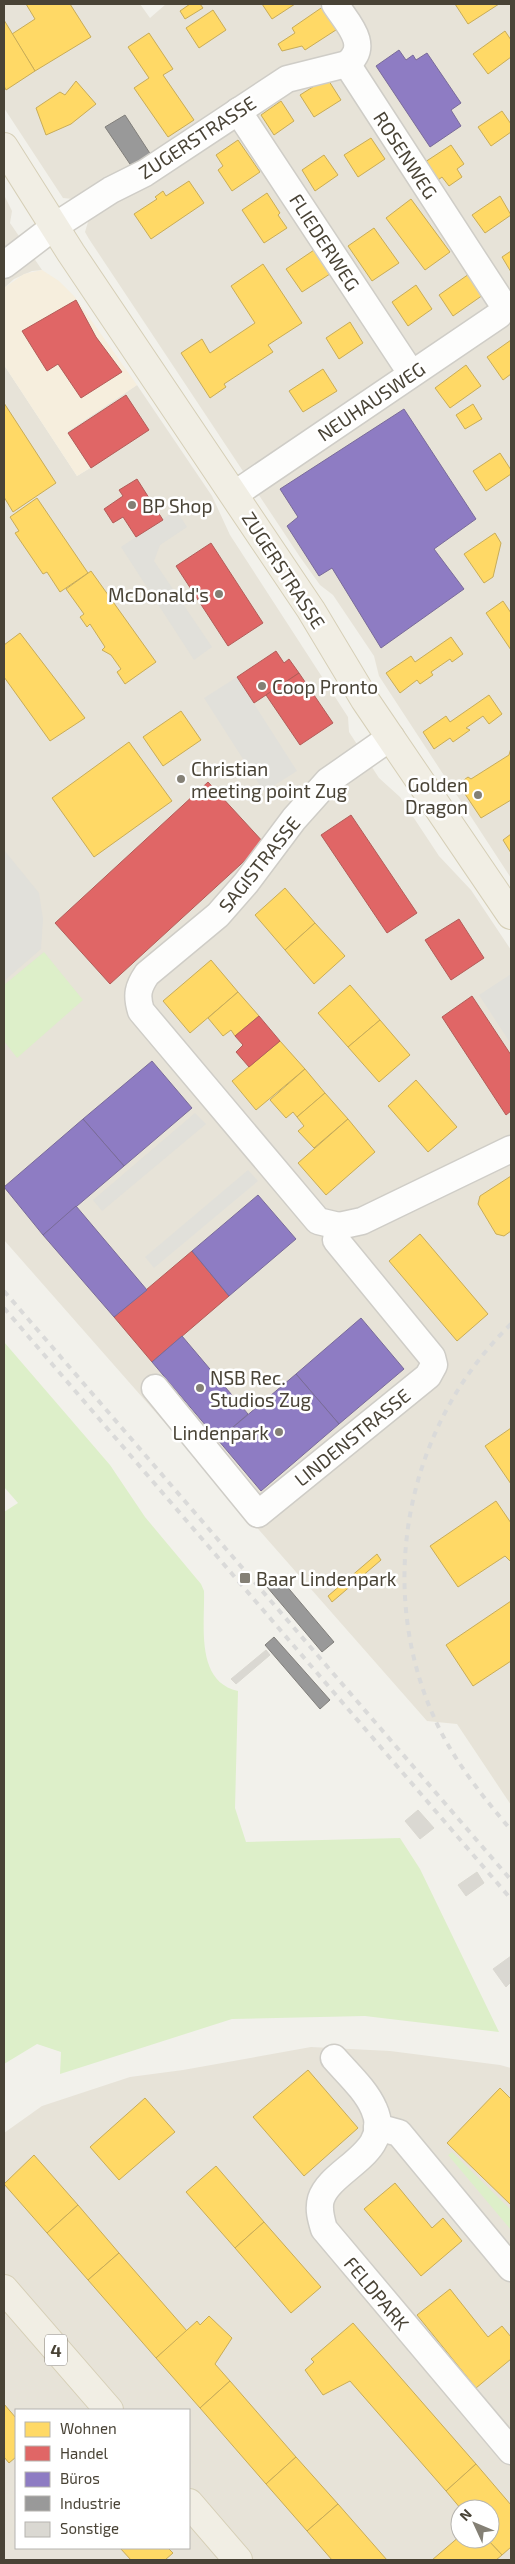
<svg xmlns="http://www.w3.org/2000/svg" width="515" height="2564" viewBox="0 0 515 2564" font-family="'Exo 2',sans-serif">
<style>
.residential{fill:#e7e3d8;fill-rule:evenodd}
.commercial{fill:#f6eedd}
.green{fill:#ddefc9}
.parking{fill:#e1e0da}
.homes{fill:#ffd966;stroke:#c8ac58}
.shops{fill:#e06666;stroke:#b35c58}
.offices{fill:#8e7cc3;stroke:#796b99}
.industry{fill:#999;stroke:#817f7b}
.building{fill:#dad8d2;stroke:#dad8d1}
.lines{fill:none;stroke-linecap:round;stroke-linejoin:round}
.minor-casing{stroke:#cfcdc7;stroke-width:29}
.major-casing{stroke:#d6cfb7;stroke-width:30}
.minor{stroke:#fdfdfc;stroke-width:26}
.major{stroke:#f1eee4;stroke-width:28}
.rail{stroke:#dadad9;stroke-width:4;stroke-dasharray:6 6;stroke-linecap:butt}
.poi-dot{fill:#848075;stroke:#fff;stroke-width:2}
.labels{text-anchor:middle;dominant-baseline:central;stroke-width:5;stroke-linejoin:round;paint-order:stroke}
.shield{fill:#fff;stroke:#807b72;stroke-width:1}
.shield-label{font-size:18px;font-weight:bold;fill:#494336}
.street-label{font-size:19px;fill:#494336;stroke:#fff}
.poi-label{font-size:19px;fill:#494336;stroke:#fff;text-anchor:start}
</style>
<rect width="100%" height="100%" fill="#f2f1eb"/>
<!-- residential -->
<g class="residential">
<polygon points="4,4 140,4 150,18 166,4 511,4 511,878 379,676 374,656 333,595 320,585 300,557 89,239 85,232 88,222 73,199 63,198 4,108"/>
<polygon points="4,195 12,211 10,223 42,270 32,271 14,279 4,288"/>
<polygon points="4,365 77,476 90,468 67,432 137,385 212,496 230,535 348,717 349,732 379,778 400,797 439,856 471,890 511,950 511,1805 457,1724 427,1721 4,1240"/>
<path d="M311,2047L390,2051L500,2065L511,2068V2560H4V2133L42,2106L130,2077L183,2070ZM16,2410H189V2548H16ZM460,2509H490V2539H460Z"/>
</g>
<!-- commercial -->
<polygon class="commercial" points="42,270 59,281 74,296 137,385 67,432 90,468 77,476 4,365 4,288 24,274"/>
<!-- green -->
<g class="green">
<polygon points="44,952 83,1000 17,1058 4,1041 4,985"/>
<path d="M4,1342L110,1465L145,1517L201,1584L204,1591C205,1626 195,1681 238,1691L235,1808L246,1842L400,1838L420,1869L499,2032L365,2016L232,2019L60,2074L61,2052L37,2044L4,2064V1512L18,1503L4,1487Z"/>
<polygon points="452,2152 511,2210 511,2230 448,2155"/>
</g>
<!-- parking -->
<g class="parking">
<polygon points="176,510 187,527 160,545 154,561 212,647 194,660 121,547"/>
<polygon points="237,677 297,771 264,792 204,698"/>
<polygon points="4,850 39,893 43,919 41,949 4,981"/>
<polygon points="511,974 511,1044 479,995"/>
<polygon points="195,1113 206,1124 102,1211 93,1200"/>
<polygon points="248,1170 258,1181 154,1268 145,1257"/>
</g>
<!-- homes -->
<g class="homes">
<polygon points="26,4 70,4 91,37 35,71 12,34 35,19"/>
<polygon points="190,4 200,4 203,8 185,19 180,11"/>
<polygon points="262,4 295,4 272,19"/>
<polygon points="455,4 499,4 468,24"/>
<polygon points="324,6 339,28 305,50 302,46 282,51 278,44 295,33 292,28"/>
<polygon points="213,10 226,30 199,48 186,28"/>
<polygon points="4,20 35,71 6,90 4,86"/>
<polygon points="505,31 511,40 511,57 488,74 473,54"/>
<polygon points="149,33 173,69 163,75 194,120 168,137 134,88 149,78 128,47"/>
<polygon points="327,78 341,100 314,117 300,95"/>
<polygon points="76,81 96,104 71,124 46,135 36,108 60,92 65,95"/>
<polygon points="281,101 294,121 274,135 261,115"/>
<polygon points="502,111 511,124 511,132 491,146 478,127"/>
<polygon points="371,138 385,159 358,177 344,155"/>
<polygon points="238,140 260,172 232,191 218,170 223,166 216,155"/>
<polygon points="451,145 464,164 457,169 462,177 449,186 442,177 434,183 422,164"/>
<polygon points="324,155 338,175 315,191 302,170"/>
<polygon points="189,181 204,203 151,239 134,214 157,199 155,197 163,191 166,196"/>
<polygon points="267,193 280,213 278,215 287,228 264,243 242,210"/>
<polygon points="500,196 511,215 485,233 472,215"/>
<polygon points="411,199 450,252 425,270 386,218"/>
<polygon points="374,228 399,263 372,281 348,246"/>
<polygon points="317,248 333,272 302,292 286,269"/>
<polygon points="511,251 511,272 502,257"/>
<polygon points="263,264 302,323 268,345 273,352 224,384 226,387 210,398 181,353 202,339 210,353 255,323 231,286"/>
<polygon points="469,274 483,295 453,316 439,295"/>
<polygon points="416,285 432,309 408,326 392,302"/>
<polygon points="350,322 363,343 339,359 326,338"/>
<polygon points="511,340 511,374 503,380 487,357"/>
<polygon points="466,365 481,386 450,408 435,388"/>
<polygon points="323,369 337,391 303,412 289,391"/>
<polygon points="4,403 56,483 13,512 4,497"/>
<polygon points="473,404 482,419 465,429 456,415"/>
<polygon points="500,453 511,470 511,474 486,491 473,471"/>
<polygon points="37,498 88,573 60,592 47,572 43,574 15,533 19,531 10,517"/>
<polygon points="495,533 501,543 493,577 484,583 464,554"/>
<polygon points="91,571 156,662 125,684 117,672 121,669 111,655 102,650 105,647 90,624 87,627 80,617 84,614 66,589"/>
<polygon points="503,601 511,613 511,650 486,613"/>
<polygon points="20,633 85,718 50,741 4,677 4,645"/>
<polygon points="451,637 463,654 452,662 450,659 431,672 433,675 420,684 417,680 400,693 386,673 411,656 415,662"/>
<polygon points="489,695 502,714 489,724 483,716 466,728 470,730 453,742 450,738 434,749 423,732 446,716 450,722"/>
<polygon points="181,711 201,740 163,766 143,737"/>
<polygon points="129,742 172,801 94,857 52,798"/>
<polygon points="511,748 511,800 481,818 461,788 461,782 468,777 471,779 509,755"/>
<polygon points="511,834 511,853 503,840"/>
<polygon points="285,888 315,923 285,950 255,915"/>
<polygon points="315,923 345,956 314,984 285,950"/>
<polygon points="211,960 238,992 190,1033 163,1001"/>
<polygon points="350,985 380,1020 348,1047 318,1013"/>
<polygon points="238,992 259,1016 235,1036 231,1030 223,1036 208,1018"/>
<polygon points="380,1020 410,1055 379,1082 348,1047"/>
<polygon points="280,1041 305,1069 256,1110 232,1081"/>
<polygon points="305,1069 325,1093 297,1117 293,1112 286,1118 270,1100"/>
<polygon points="416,1080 457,1127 428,1152 388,1106"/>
<polygon points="325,1093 348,1119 314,1148 298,1131 304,1126 297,1117"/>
<polygon points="348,1119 375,1152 326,1195 298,1163"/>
<polygon points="511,1176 511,1231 504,1236 496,1234 478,1204 480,1196"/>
<polygon points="420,1234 488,1314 457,1341 389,1261"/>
<polygon points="511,1428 511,1484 485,1446"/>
<polygon points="496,1501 511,1523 511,1562 505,1556 458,1587 430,1546"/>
<polygon points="377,1554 381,1560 332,1602 328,1596"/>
<polygon points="511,1601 511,1661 473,1686 446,1645"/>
<polygon points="308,2070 358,2128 304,2176 253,2117"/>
<polygon points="500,2088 511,2099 511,2205 447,2143"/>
<polygon points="145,2098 175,2132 119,2180 90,2147"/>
<polygon points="34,2155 78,2205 47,2233 4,2184"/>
<polygon points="216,2166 264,2222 235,2248 186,2192"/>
<polygon points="395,2183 432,2228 443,2218 462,2241 421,2276 364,2209"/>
<polygon points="78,2205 119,2253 88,2280 47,2233"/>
<polygon points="264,2222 321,2287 291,2313 235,2248"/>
<polygon points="119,2253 187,2331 156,2358 88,2280"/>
<polygon points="450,2289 488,2337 502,2326 511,2337 511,2359 476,2388 417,2315"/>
<polygon points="209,2316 232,2338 215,2364 230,2381 200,2408 156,2358 197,2321 200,2325"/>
<polygon points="353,2323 476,2464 446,2491 350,2381 323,2395 305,2370 314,2362 311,2359"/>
<polygon points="230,2381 296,2457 266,2484 200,2408"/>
<polygon points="4,2404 16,2418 16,2457 9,2463 4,2457"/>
<polygon points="296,2457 338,2504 307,2531 266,2484"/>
<polygon points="476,2464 511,2505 511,2547 502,2555 487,2539 490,2539 490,2509 461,2509 446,2491"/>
<polygon points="338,2504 387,2560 332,2560 307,2531"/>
<polygon points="460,2536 460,2539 487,2539 502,2555 496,2560 432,2560"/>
<polygon points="120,2548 168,2548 173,2553 165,2560 131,2560"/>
</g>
<!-- shops -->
<g class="shops">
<polygon points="76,300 96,337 122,372 81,398 58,364 47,371 22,331"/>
<polygon points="126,395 149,430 91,468 68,433"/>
<polygon points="137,479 163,520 136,537 123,517 113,523 104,509 123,496 119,490"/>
<polygon points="211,543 263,623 228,646 176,566"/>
<polygon points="276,651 284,663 289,659 299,673 254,703 237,677"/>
<polygon points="299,673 333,723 300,745 266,695"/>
<polygon points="208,782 264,843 110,984 55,923"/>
<polygon points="351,815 417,913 387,933 321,835"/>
<polygon points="459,919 484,958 451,980 425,940"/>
<polygon points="472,996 511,1055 511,1111 506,1115 442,1017"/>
<polygon points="259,1016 280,1041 249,1067 236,1052 243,1045 235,1036"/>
<polygon points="192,1251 229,1296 152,1362 114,1317"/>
</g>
<!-- offices -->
<g class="offices">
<polygon points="399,50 406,60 413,55 416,60 427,53 461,103 451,110 461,126 430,147 376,66"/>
<polygon points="404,409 476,519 434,549 464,589 381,648 332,568 319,576 287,526 298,517 280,489"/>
<polygon points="152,1061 192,1108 124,1166 83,1119"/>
<polygon points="83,1119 124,1166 43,1235 4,1187"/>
<polygon points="258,1195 296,1239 229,1296 192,1251"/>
<polygon points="76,1206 147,1290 114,1317 43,1235"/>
<polygon points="361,1318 404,1369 339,1424 296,1374"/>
<polygon points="182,1336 248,1414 218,1440 152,1362"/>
<polygon points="296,1374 339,1424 261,1491 218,1440"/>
</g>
<!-- industry -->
<g class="industry">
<polygon points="125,115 153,158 134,170 105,127"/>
<polygon points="279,1577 334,1642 322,1652 267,1587"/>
<polygon points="274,1637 330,1700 320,1709 265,1645"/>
</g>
<!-- building -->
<g class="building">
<polygon points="266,1650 270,1655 236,1684 231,1679"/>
<polygon points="418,1810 434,1828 420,1839 405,1821"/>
<polygon points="477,1872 484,1883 466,1896 458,1885"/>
<polygon points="511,1956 511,1982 506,1987 493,1969"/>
</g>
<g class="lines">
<!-- minor casing -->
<g class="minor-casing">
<g id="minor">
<polyline points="238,111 411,373"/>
<path d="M4,265L55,226L111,190L145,173L287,79L347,64C371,45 347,23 335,4"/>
<polyline points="235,494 499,315 504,306 347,64"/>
<path d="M339,1226L318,1221L141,1011C136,995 138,987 147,974L218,915L246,883L294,819L328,781L391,737"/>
<polyline points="155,1388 258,1514 428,1376 434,1365 432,1357 336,1240 339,1226 362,1221 511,1149"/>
<path d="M334,2058C347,2073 366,2090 374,2109C394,2153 331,2168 321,2199C318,2209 321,2219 324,2229L511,2451"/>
<polyline points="377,2127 399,2133 511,2268"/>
</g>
</g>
<!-- major casing -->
<g class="major-casing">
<g id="major">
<polyline points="4,147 71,253 311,610 365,700 511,915"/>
<polyline points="4,2289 109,2410"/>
<polyline points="189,2503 238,2560"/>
</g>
</g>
<!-- minor -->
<use href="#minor" class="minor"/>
<!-- major -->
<use href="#major" class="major"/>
<!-- rail -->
<g class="rail">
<polyline points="4,1291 511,1880"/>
<polyline points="4,1308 511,1899"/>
<path d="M511,1324C404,1428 373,1593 439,1728C458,1766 484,1798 511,1830"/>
</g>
</g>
<!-- markers -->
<g class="poi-dot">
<circle cx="132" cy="505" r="5"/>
<circle cx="219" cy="594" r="5"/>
<circle cx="262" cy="686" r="5"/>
<circle cx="181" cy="779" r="5"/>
<circle cx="478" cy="795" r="5"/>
<circle cx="200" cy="1388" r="5"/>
<circle cx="279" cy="1432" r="5"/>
<rect x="239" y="1572" width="12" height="12" rx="2.5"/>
</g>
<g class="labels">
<!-- shield labels -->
<rect class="shield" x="45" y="2334.5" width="22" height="31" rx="4"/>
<g class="shield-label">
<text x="56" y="2350">4</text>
</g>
<!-- street labels -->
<g class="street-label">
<text transform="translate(197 137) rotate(-33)">ZUGERSTRASSE</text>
<text transform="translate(406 155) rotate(57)">ROSENWEG</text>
<text transform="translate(325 242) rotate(57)">FLIEDERWEG</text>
<text transform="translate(371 401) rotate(-34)">NEUHAUSWEG</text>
<text transform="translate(284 570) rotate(57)">ZUGERSTRASSE</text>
<text transform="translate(259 864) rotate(-51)">SAGISTRASSE</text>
<text transform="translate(352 1437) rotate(-39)">LINDENSTRASSE</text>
<text transform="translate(377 2293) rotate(50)">FELDPARK</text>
</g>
<!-- poi labels -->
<g class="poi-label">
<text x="142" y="505">BP Shop</text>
<text x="209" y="594" text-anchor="end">McDonald's</text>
<text x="272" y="686">Coop Pronto</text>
<text x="191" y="768">Christian<tspan x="191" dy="22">meeting point Zug</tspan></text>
<text x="468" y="784" text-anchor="end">Golden<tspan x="468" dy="22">Dragon</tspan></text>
<text x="210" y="1377">NSB Rec.<tspan x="210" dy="22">Studios Zug</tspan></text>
<text x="269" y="1432" text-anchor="end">Lindenpark</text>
<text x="256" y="1578">Baar Lindenpark</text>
</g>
</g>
<!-- border -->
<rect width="515" height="2564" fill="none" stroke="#494336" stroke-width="10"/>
<!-- legend -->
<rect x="15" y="2409" width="175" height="140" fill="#ffffff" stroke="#b6b4af"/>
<rect x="25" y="2422" width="25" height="15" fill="#ffd966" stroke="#b6b4af"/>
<text x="60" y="2434" font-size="15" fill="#494336">Wohnen</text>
<rect x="25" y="2446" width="25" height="15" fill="#e06666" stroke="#b6b4af"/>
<text x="60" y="2459" font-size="15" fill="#494336">Handel</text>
<rect x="25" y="2472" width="25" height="15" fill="#8e7cc3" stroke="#b6b4af"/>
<text x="60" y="2484" font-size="15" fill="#494336">Büros</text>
<rect x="25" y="2496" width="25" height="15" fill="#999999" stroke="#b6b4af"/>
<text x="60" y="2509" font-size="15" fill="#494336">Industrie</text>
<rect x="25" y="2522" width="25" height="15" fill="#dad8d2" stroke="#b6b4af"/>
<text x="60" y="2534" font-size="15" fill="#494336">Sonstige</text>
<!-- north arrow -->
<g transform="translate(475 2524) rotate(314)"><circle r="24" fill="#ffffff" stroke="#b6b4af"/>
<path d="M0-4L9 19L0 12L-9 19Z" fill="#848075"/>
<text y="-8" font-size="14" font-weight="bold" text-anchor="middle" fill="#494336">N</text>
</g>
</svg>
